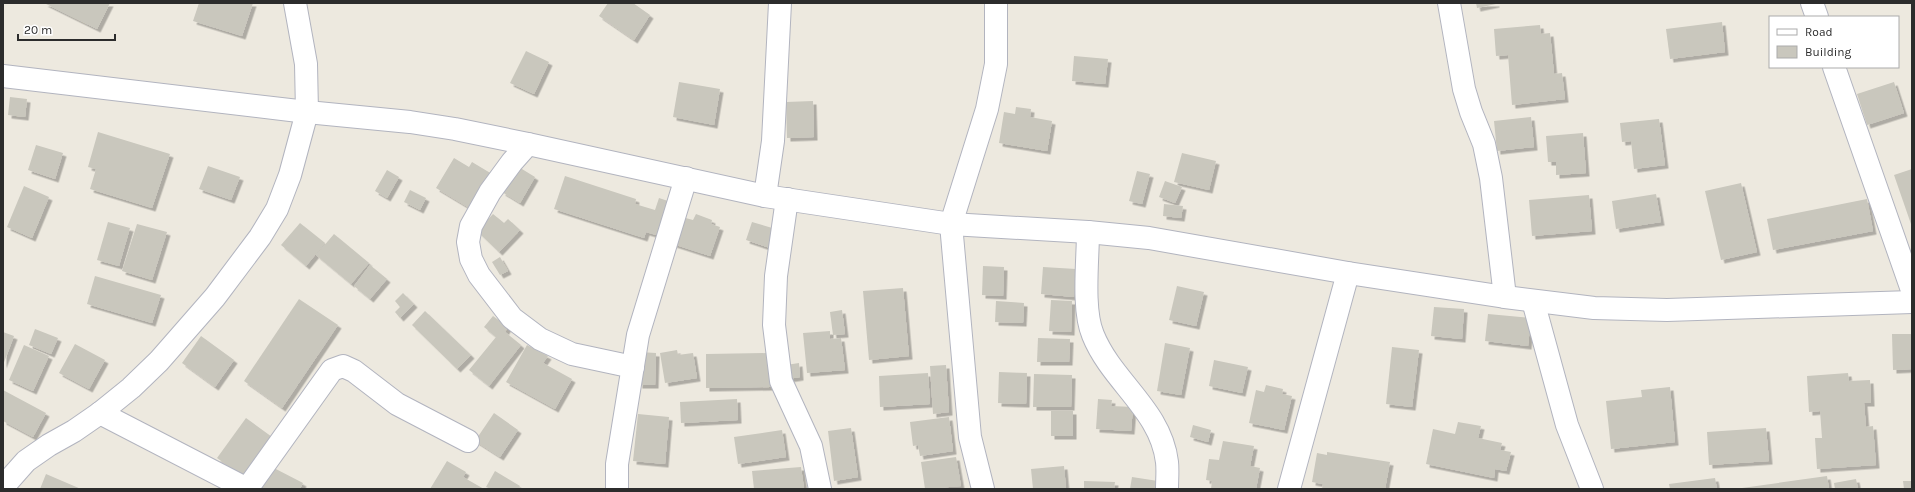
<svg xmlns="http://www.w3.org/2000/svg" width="1915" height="492" viewBox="0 0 1915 492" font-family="Karla,sans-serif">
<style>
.building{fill:#c9c7bd;filter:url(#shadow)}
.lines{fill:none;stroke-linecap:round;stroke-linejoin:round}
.minor-casing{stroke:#b2b4bf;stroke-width:24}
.minor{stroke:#fff;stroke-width:22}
</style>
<defs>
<filter id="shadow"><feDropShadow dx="3.5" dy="3.5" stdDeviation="0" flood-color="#0004"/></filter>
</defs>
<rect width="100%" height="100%" fill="#ede9df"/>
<!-- building -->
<g class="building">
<polygon points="44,3 110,3 97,29"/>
<polygon points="199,3 253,3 242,36 193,21"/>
<polygon points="608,3 633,3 650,15 634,40 599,16"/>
<polygon points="1476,3 1496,3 1496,4 1477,8"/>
<polygon points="1722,22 1725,52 1670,59 1666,29"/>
<polygon points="1540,25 1541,34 1550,33 1554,74 1562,73 1565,99 1512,105 1508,55 1496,56 1494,29"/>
<polygon points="526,51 549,62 534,94 510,83"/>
<polygon points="1074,56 1108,59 1105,84 1072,81"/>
<polygon points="679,82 720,89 714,125 673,117"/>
<polygon points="1894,82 1904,113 1867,125 1857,94"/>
<polygon points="10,97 27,99 25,117 8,115"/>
<polygon points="813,101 814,137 787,138 786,102"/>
<polygon points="1016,107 1031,109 1030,117 1052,121 1047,151 999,143 1004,112 1015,114"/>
<polygon points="1531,117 1534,147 1497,151 1494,121"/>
<polygon points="1659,119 1665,165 1634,169 1631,141 1622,142 1620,123"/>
<polygon points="98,132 170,154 152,208 90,189 96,169 88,167"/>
<polygon points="1583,133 1586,173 1556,175 1556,162 1548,162 1546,136"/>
<polygon points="36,145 63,153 55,179 28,170"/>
<polygon points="1182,153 1216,161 1209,190 1174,182"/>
<polygon points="454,158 469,167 472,162 492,174 471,209 436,188"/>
<polygon points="208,166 240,177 231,200 199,189"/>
<polygon points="517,166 535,177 520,203 502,192"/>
<polygon points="1912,169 1912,227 1894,175"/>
<polygon points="387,170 399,177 387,198 375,191"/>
<polygon points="1137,171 1150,174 1142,204 1129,201"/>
<polygon points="565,176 636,199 635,204 655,210 659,198 674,203 663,237 646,232 644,238 554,209"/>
<polygon points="1165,181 1182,187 1175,203 1159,197"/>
<polygon points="1741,183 1757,252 1721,260 1705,191"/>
<polygon points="24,186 49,197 32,238 7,227"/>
<polygon points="410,190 426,198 420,210 404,202"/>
<polygon points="1656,194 1661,222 1616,229 1612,201"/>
<polygon points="1589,195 1592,231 1532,236 1529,200"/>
<polygon points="1867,199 1873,231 1773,250 1767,219"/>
<polygon points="1164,204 1183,206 1181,218 1163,216"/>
<polygon points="493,214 504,223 508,219 520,230 499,252 477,231"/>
<polygon points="696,214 712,220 711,224 720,227 710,256 673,244 682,217 693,220"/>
<polygon points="108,222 130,228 119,266 97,260"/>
<polygon points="752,222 779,230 773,249 746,240"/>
<polygon points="300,223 325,243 306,266 281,245"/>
<polygon points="137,224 167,232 152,280 122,271"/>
<polygon points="334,234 369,263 351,284 316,255"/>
<polygon points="500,257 508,271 500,275 492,262"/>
<polygon points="370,265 387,279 370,299 354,286"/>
<polygon points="983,266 1004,267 1003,296 982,295"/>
<polygon points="1043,267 1076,269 1074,297 1041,294"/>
<polygon points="95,276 161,295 152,323 87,304"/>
<polygon points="1177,286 1204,292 1196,326 1169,320"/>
<polygon points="903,288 909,356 869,360 863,291"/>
<polygon points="403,293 414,304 400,318 395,312 400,307 395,301"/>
<polygon points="299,299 338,325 282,408 244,381"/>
<polygon points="1051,300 1072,301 1071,332 1049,331"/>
<polygon points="996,301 1024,303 1023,323 995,322"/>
<polygon points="1434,307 1464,309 1462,339 1431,336"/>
<polygon points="842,310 845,334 833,335 830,312"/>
<polygon points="425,311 471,355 457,369 412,325"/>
<polygon points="1488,314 1531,318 1528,346 1485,341"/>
<polygon points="493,316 508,327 505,332 521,345 489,386 469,370 496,337 484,327"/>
<polygon points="35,329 58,338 51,354 29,345"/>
<polygon points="830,331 830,339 841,338 845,370 807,373 803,333"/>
<polygon points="3,332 14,336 3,365"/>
<polygon points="1892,334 1912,334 1912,369 1893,370"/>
<polygon points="201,336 234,360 215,387 182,363"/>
<polygon points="1038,338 1070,339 1069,362 1037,362"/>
<polygon points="1165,343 1190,348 1181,395 1157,391"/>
<polygon points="75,344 105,360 89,389 59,373"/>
<polygon points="24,345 49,356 33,391 9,380"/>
<polygon points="527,345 548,356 543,363 572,379 555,409 506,382"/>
<polygon points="1392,347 1419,350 1412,407 1386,404"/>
<polygon points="677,350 678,355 693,353 697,378 665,383 660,353"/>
<polygon points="640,352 656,353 655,385 639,385"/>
<polygon points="770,353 771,387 706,388 706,354"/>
<polygon points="1214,360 1248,367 1242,393 1209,386"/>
<polygon points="799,363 800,377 788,379 786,365"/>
<polygon points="946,365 949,412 933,414 930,366"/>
<polygon points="999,372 1027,373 1026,404 998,403"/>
<polygon points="928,373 930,404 880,407 879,376"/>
<polygon points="1848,373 1849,381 1870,380 1871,403 1864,403 1866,427 1873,426 1876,465 1817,469 1815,438 1822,438 1820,411 1809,412 1807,376"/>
<polygon points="1034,374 1072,375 1071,407 1033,407"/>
<polygon points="1266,385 1283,389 1282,394 1292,396 1284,430 1249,423 1256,390 1264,392"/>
<polygon points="1670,387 1675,442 1611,449 1606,401 1642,397 1641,390"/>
<polygon points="3,390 46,413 33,437 3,421"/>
<polygon points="737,399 738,420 681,423 680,402"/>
<polygon points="1098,399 1112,400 1111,406 1133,407 1131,431 1096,429"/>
<rect x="1051" y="411" width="22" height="25"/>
<polygon points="494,413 518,430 500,457 475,441"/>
<polygon points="638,414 669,417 665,464 633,461"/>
<polygon points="949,417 953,451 920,456 918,445 913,446 910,422"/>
<polygon points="246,418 272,437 244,477 217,458"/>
<polygon points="1458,422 1481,426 1478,438 1502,443 1500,450 1511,452 1506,471 1495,469 1494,478 1426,464 1433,429 1455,434"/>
<polygon points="1193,425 1211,430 1208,442 1190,437"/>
<polygon points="851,428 858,477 834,481 828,431"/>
<polygon points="1766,428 1769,461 1709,465 1707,432"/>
<polygon points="782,430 786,457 738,464 734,437"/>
<polygon points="1223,441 1254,446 1250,466 1260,468 1256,489 1211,489 1212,481 1206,480 1209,459 1219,460"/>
<polygon points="1327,452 1390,462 1385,489 1322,489 1323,484 1312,482 1317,453 1327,455"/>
<polygon points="956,457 961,486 925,489 921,462"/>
<polygon points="447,461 466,472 463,477 484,489 430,489"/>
<polygon points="1064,466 1066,489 1033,489 1031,469"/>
<polygon points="272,467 303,483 300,489 261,488"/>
<polygon points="801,467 804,489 754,489 752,471"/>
<polygon points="495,471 520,486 518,489 491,489 486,487"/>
<polygon points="46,474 81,489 40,489"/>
<polygon points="1827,476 1829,489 1742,489 1742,488"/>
<polygon points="1132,477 1158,481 1157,489 1130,489"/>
<polygon points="1715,478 1717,489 1670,489 1669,484"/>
<polygon points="1856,479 1858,489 1835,489 1834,483"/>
<polygon points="1084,481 1115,482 1114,489 1084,489"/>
<polygon points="1903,481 1912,481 1912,489 1904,489"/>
</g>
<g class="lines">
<!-- minor casing -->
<g class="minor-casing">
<g id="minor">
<polyline points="1449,3 1464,89 1471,112 1484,144 1491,178 1505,297"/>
<polyline points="1812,3 1817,17"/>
<polyline points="1834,67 1912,290"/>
<polyline points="3,76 307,112 410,122 455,129 528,144 765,196 951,224 1088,232 1149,238 1348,273 1505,297 1594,308 1667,310 1912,302"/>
<polyline points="528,144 512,162 490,192 471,226 468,242 471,259 479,275 512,318 540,339 572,354 633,367"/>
<polyline points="765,196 773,141 780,3"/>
<polyline points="787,199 776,276 774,325 781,381 811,446 820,489"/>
<path d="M1088,232C1088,260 1082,309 1093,335C1112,382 1161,410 1167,462C1168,470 1167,480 1167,489"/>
<polyline points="1533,301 1567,425 1592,489"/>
<polyline points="100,413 247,489 332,370 343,366 354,371 397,404 468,441"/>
<polyline points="3,487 26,461 49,445 74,431 100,413 131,388 159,361 215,297 260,237 277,209 290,175 307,112 306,64 295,3"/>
<polyline points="617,489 617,464 638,335 686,178"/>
<polyline points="983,489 970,437 951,224 987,109 996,64 996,3"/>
<polyline points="1289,489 1348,273"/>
</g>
</g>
<!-- minor -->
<use href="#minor" class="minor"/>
</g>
<!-- border -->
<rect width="1915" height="492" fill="none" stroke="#2c2c2c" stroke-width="8"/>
<!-- legend -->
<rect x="1769" y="16" width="130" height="52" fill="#ffffff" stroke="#ababab"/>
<rect x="1777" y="29" width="20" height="6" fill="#ffffff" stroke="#ababab"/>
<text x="1805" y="36" font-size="12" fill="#2c2c2c">Road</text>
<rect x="1777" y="46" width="20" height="12" fill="#c9c7bd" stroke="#ababab"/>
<text x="1805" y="56" font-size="12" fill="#2c2c2c">Building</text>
<!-- scale -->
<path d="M18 34v6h97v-6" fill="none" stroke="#2c2c2c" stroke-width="2"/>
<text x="24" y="34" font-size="12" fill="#2c2c2c" stroke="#ffffff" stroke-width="3" paint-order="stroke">20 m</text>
</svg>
